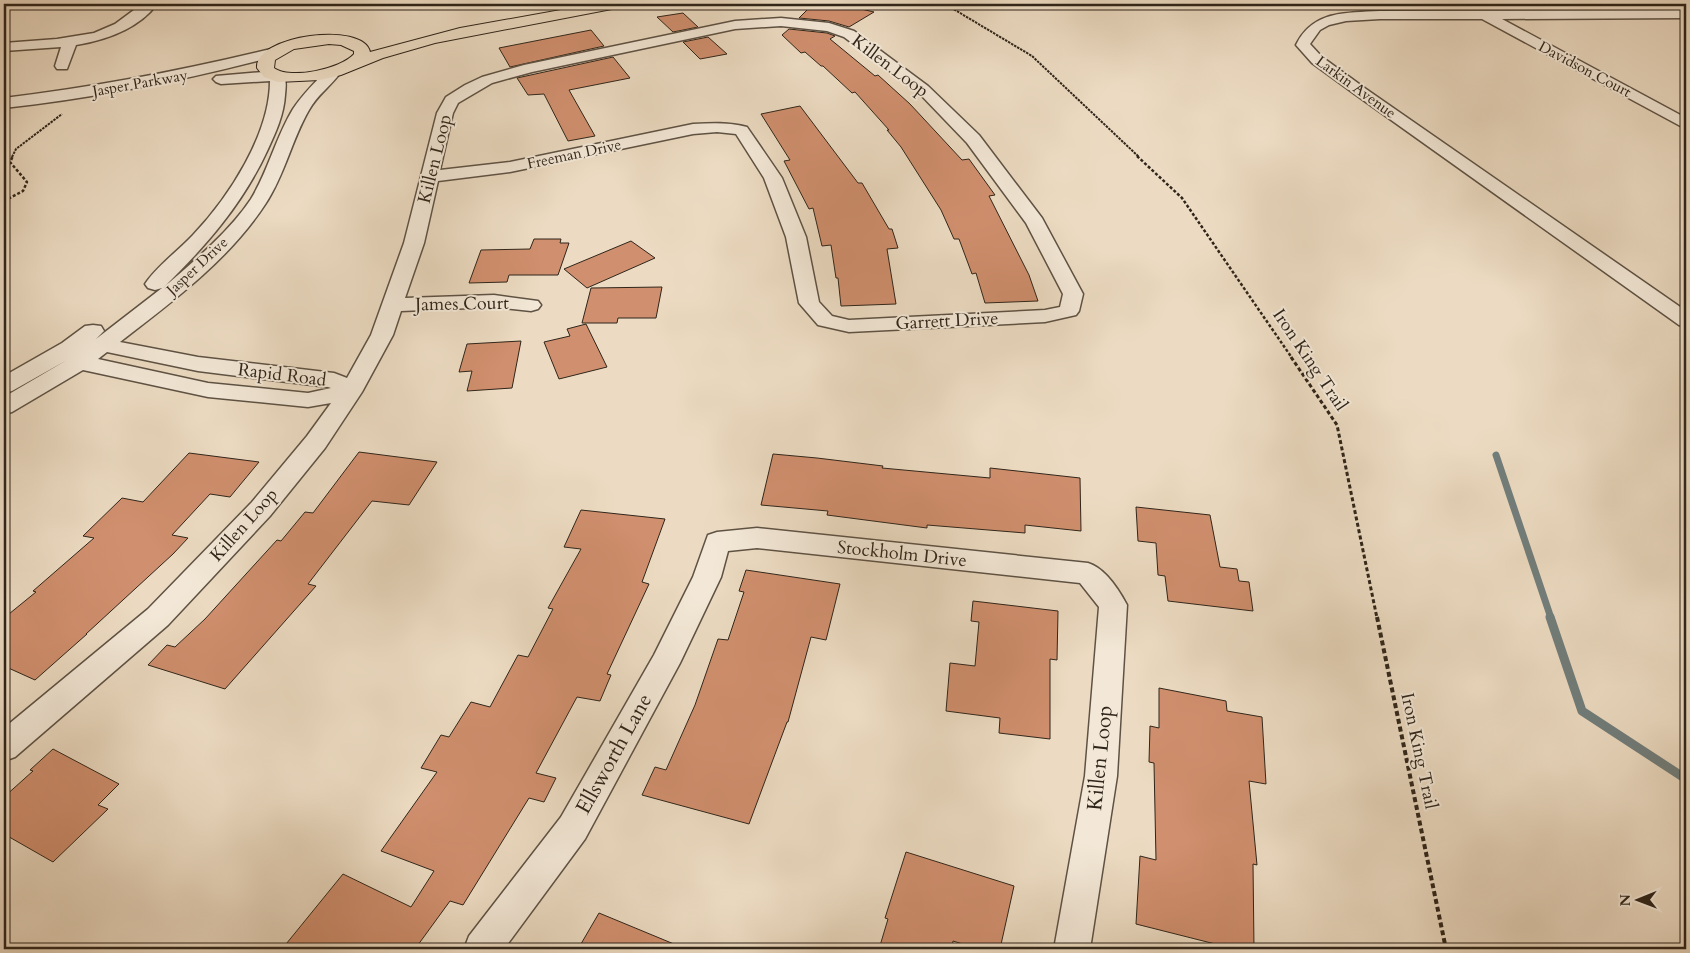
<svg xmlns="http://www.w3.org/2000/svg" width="1690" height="953" viewBox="0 0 1690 953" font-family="Cardo,serif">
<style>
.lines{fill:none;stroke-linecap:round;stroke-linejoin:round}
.stream-far1{stroke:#717e7c;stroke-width:7}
.stream{stroke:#717e7c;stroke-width:9}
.building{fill:#d08f6e;stroke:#2f251a}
.minor-casing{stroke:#5e5244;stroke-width:3}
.major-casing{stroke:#2f251a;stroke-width:2}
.path-far3{stroke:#2f251a;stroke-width:2;stroke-dasharray:2.5 1;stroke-linecap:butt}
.path-far2{stroke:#2f251a;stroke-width:2.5;stroke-dasharray:3 2;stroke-linecap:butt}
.path-far1{stroke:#2f251a;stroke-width:3;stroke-dasharray:4 2.5;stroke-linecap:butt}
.path{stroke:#2f251a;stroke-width:4;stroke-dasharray:5 3;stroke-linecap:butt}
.minor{fill:#f3e8d7;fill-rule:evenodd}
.major{fill:#ecdbc2;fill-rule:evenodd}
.labels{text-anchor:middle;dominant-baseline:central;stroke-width:4;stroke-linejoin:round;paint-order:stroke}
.far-street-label{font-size:15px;fill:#2f251a;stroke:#f3e8d7}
.street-label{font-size:18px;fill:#2f251a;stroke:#f3e8d7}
.near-street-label{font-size:21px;fill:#2f251a;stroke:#f3e8d7}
</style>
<rect width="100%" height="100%" fill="#ecdbc2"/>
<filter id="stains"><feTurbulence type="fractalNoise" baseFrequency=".004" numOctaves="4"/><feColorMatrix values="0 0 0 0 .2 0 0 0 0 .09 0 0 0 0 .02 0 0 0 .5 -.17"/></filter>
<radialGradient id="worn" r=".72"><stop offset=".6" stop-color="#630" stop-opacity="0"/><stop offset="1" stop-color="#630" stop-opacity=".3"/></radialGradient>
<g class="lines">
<!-- stream-far1 -->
<polyline class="stream-far1" points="1496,455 1551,618"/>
<!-- stream -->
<polyline class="stream" points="1550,617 1582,711 1686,779"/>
</g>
<!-- building -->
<g class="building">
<polygon points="813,4 844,5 874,12 849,27 829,21 799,18"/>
<polygon points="683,13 698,27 673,32 657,17"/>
<polygon points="789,29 827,33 835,36 830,39 875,76 878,75 910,104 962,160 969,159 995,195 989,196 1029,275 1038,301 985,303 976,273 972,274 959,239 954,239 941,210 901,147 887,130 889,130 855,92 852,93 823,66 821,66 805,52 801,53 782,35"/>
<polygon points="591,30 604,46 510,67 499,48"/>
<polygon points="708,37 727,54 700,59 683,42"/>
<polygon points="613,57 630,78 569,90 595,136 568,141 544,94 528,95 517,78"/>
<polygon points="800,106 858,183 862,183 889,229 892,229 898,248 887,249 896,304 841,306 838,278 836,278 831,245 822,246 813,208 809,209 784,161 790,160 761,114"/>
<polygon points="534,239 561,239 560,243 569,243 558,275 509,275 507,282 469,283 481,250 530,249"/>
<polygon points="631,241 655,258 587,288 564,269"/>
<polygon points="662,287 656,318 618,318 617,323 582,323 591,288"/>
<polygon points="586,324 607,367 559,379 544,342 570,336 567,329"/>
<polygon points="521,341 512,388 467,391 472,371 459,372 467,344"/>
<polygon points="359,452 437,462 409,505 372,501 308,584 316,586 225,689 148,665 167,645 175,647 205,619 277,540 281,541 305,512 313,513"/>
<polygon points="189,453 259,462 230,497 210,494 172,535 188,538 173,554 86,634 87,634 35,680 4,666 4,618 36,592 33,591 94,538 83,536 122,498 143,502"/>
<polygon points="773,454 817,458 883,466 882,468 990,478 990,468 1080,478 1081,531 1025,525 1025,533 927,525 927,528 827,515 828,511 761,505"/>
<polygon points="1136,507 1210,515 1220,567 1237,569 1239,581 1249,582 1253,611 1168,601 1165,576 1158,575 1156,543 1138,541"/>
<polygon points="581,510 665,519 642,582 649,584 607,674 611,675 600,701 577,697 536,773 556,778 544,802 529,798 463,905 450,901 415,949 282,949 343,874 411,907 434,871 381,851 437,772 421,768 441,735 449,737 471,702 490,707 518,655 528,657 553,609 548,608 581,549 564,547"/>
<polygon points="746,570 840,584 826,640 811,637 788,722 787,722 749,824 642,795 655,767 666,770 695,705 718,639 728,640 744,592 739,591"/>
<polygon points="973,601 1058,611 1057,660 1050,659 1050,739 999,733 1000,718 946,711 950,663 975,666 979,622 971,621"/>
<polygon points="1159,688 1226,701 1227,711 1262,717 1266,784 1249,781 1257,865 1253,864 1254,949 1235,949 1136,924 1140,856 1156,860 1154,763 1149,762 1150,726 1159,728"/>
<polygon points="53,749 119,784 98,805 108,809 53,862 4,834 4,797 33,771 30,770"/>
<polygon points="906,852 1014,886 1000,949 979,949 953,941 952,949 879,949 888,919 885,918"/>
<polygon points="599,913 686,949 578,949"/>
</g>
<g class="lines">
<!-- minor casing -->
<g class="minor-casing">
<g id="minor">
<path d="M142,4H157C138,29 106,40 76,45L67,69H57L55,66L61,47L4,51V43L57,39L94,33L115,24Z"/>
<path d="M1686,10V18L1502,19L1686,118V129L1482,19H1380L1346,21L1329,25L1320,30L1310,44L1322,57L1366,89L1686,311V327L1679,325L1356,95L1312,63L1296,45C1313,10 1346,13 1380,11Z"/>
<path d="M781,18L829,23L854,31L928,86L979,135L1042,218L1083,294L1079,311L1076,315L1045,322L849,332L818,325L799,303L786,237L764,178L736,134L717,132L693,134L510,172L438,181L424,243L405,298L494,295L538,301L541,305L538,309L531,311L494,307L401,311L393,335L362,392L325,448L270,516L168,625L15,757L4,761V728L148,609L252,502L307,436L331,403L308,407L208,397L83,370L12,412L4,414V397L67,360L12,391L4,393V376L62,343L85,326L93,325L101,326L104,331L96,339L162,288L155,290L148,288L145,284C157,266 178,251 193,235C229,197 270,134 270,81L221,84L216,82L213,79L216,76L275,71C288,75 286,83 285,95C284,114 276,132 268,149C243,204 206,246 163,288C192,263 230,231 251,199C268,171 276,137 293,109C303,94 315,82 328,69H338L341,72C331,86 317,95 309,110C292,139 285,174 266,203C230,259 172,302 120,342L198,357L334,373L347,378L371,335L404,243L437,113L446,97L465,85L482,77L524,65L735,21ZM781,26L827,31L844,37L918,92L967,143L1026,223L1063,294L1060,307L1045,310L849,320L832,316L819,302L806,237L782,178L747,127C729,122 711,123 693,124L510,162L440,170L453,113L458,103L492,83L532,72L735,29ZM107,352L198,371L328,387L331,388L308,393L208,383L98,359Z"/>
<path d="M275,48L280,49L282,52L280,55C190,79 97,98 4,108V98C96,87 185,70 275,48Z"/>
<path d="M757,528L1088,563C1105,568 1119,590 1127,605L1117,776L1090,949H1054L1085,776L1099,607L1080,583L757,548L728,551L721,577L680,663L585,839L504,949H464L469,936L561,817L654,655L693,577L708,535L717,532Z"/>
</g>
</g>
<!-- major casing -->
<g class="major-casing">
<path id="major" d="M594,4H624L622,7L617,8L435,43L383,58L341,75L320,80L278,82L264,77L257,68C254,35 364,21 370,52L460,28ZM329,44L341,45L354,51V54C341,69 290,80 274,68L275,60L294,49Z"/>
</g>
<!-- path-far3 -->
<g class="path-far3">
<polyline points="945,4 1032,56 1139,157"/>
<polyline points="12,157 16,149 62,114"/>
</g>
<!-- path-far2 -->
<g class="path-far2">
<polyline points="1137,156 1182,198 1292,358"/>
<polyline points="4,201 23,191 27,182 10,162 13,156"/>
</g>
<!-- path-far1 -->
<polyline class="path-far1" points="1291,357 1337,425 1377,618"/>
<!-- path -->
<polyline class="path" points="1377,617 1446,949"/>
<!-- minor -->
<use href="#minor" class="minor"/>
<!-- major -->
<use href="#major" class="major"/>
</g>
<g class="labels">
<!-- far-street labels -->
<g class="far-street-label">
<text transform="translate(1585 69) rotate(28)">Davidson Court</text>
<text transform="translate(140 83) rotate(-10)">Jasper Parkway</text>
<text transform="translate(1356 87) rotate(36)">Larkin Avenue</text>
<text transform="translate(574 154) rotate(-12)">Freeman Drive</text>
<text transform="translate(197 266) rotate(-43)">Jasper Drive</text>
</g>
<!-- street labels -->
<g class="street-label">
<text transform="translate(890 66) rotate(37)">Killen Loop</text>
<text transform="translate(435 159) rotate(-76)">Killen Loop</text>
<text transform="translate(462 304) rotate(-1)">James Court</text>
<text transform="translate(947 321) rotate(-3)">Garrett Drive</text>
<text transform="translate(1310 360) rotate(56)">Iron King Trail</text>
<text transform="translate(282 375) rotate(7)">Rapid Road</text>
<text transform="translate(244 525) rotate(-48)">Killen Loop</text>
<text transform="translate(902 554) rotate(6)">Stockholm Drive</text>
<text transform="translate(1419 751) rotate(78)">Iron King Trail</text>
</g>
<!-- near-street labels -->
<g class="near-street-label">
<text transform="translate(614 754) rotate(-61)">Ellsworth Lane</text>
<text transform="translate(1100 758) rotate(-84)">Killen Loop</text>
</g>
</g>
<!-- margin -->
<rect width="1690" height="953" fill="none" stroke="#ecdbc2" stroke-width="20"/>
<rect x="5" y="5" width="1680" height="943" fill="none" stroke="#2f251a" stroke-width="2.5"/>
<rect x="10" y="10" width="1670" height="933" fill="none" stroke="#2f251a"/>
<!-- north arrow -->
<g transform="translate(1638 900) rotate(269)" stroke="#f3e8d7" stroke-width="4" paint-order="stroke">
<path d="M0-4L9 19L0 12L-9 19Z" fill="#2f251a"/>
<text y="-8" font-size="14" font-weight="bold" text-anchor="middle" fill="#2f251a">N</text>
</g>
<rect width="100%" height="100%" filter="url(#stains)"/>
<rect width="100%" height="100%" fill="url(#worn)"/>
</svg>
